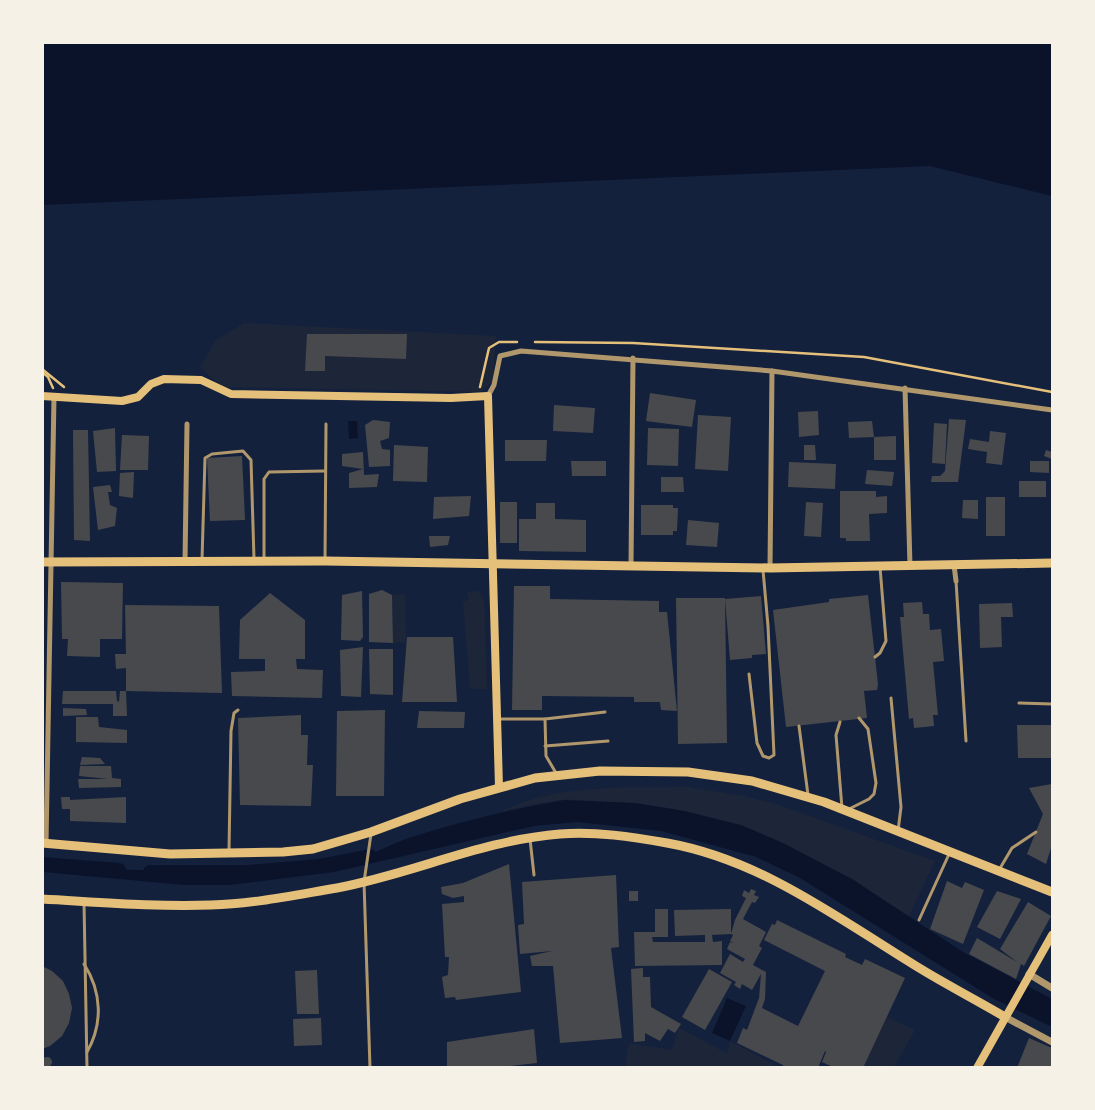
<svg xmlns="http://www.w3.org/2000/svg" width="1095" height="1110" viewBox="0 0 1095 1110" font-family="'Public Sans',sans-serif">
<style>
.green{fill:#1d2539}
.water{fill:#0b132b}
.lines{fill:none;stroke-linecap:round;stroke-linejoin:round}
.canal{stroke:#0b132b;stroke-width:14}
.building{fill:#48494c}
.path{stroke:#e5c07b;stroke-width:2.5}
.service{stroke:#b1986c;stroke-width:3}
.minor{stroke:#b1986c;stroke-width:5}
.tertiary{stroke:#b1986c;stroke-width:7}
.secondary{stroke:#e5c07b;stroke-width:8}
.primary{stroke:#e5c07b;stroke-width:9}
</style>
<rect width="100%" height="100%" fill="#14213d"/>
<!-- green -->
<g class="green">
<polygon points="244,323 496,336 493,381 480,392 222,387 200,367 216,340"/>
<polygon points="479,591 484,600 487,689 470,689 463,602 469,599 467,592"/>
<polygon points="405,594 406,642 393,643 392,595"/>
<path d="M689,787L744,796L776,804L935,861L908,918C814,853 725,806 609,802C594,801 578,799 563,800C542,802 521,807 500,812C557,783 627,788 689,787Z"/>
<polygon points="887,1017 915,1030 894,1067 863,1068"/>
<polygon points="679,1028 727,1053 730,1041 779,1067 625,1067 629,1043 672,1050"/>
</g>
<!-- water -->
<g class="water">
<polygon points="42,43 1052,43 1052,196 930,166 43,205"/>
<polygon points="348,421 357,421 358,438 349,439"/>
<path d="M564,800L635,803L684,811L741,825L783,843L852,879L963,952L1052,999V1027L994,999L800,878L756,857L661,831L577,822L534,826L334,872L229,885H184L43,872L42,864C146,871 251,880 353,860C371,856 388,845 406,839C458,822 511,809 564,800Z"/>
<polygon points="727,998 746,1006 730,1041 712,1033"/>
</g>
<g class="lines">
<!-- canal -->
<g class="canal">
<polyline points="42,864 119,870"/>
<polyline points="150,872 248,872 319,866 370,856"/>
</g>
</g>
<!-- building -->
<g class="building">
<polygon points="307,334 407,334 406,359 325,356 325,371 305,371"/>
<polygon points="650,393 696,400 692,427 646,421"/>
<polygon points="554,405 595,408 593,433 553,431"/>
<polygon points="818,411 819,435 799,437 798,412"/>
<polygon points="698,415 731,417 728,471 695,469"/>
<polygon points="949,419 966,420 958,482 931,482 932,476 940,476 945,471"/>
<polygon points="373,420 390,422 389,438 380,441 382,449 390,450 390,466 369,467 365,425"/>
<polygon points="872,421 874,437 849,438 848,422"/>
<polygon points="934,423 947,424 945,464 932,463"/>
<polygon points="115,428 116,471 97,472 93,431"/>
<polygon points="648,428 679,429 678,466 647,465"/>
<polygon points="73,430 88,430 90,541 74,540"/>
<polygon points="990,431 1006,433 1002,465 986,463 987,452 968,449 970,439 989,442"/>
<polygon points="122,435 149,436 148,470 120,470"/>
<polygon points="896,436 896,460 874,460 874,437"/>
<polygon points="505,440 547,440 546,461 505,461"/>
<polygon points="394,445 428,447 427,482 393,481"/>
<polygon points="804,445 815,445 816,460 804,460"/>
<polygon points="1046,450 1052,452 1052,459 1044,456"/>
<polygon points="363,452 364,475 379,474 377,487 349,488 349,473 363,469 342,466 342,454"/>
<polygon points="242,456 245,520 210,521 207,458"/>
<polygon points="571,461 606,461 606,476 572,476"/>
<polygon points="1030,461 1049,461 1049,473 1030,472"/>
<polygon points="789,462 836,464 835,489 788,487"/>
<polygon points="867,470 894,472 892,486 865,484"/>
<polygon points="134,472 133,498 119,496 120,473"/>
<polygon points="661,477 683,477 684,492 661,492"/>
<rect x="1019" y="481" width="27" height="16"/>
<polygon points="110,485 112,492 108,492 110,505 117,508 115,526 98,530 93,487"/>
<polygon points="840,491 876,491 876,497 887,496 887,513 869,514 870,541 846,541 846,538 840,538"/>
<polygon points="471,496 469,516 433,519 434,497"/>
<rect x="986" y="497" width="19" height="39"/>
<polygon points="963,500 978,500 978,519 962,518"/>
<rect x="500" y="502" width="17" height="41"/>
<polygon points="806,502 823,503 821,537 804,536"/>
<polygon points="536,503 555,503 555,519 586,520 586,552 519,551 519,519 536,519"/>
<polygon points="641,505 673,505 673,508 678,508 677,531 673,531 673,535 641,535"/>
<polygon points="688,520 719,523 717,547 686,545"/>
<polygon points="429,536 450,536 448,545 430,547"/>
<polygon points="61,582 123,583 122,639 100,639 100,657 67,656 68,639 62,639"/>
<polygon points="514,586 550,586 550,599 659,601 659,612 667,612 677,711 661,710 660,702 634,702 634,697 542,696 542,710 512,710"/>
<polygon points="382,590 392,595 393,643 369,642 369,594"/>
<polygon points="362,591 363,637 360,641 341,640 342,595"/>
<polygon points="270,593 305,620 305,659 296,659 297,669 323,670 322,698 232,696 231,672 265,671 265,659 239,659 240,620"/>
<polygon points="868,595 878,684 877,690 864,691 867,718 786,727 773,610 829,602 829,599"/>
<polygon points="761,596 766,654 752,655 752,658 730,660 725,599"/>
<polygon points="676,598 725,598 727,743 678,744"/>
<polygon points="922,602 923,614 929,614 930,630 941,629 944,661 933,662 938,715 933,715 934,726 914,728 913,718 909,719 900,617 904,617 903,603"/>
<polygon points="1012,603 1013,617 1001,617 1002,647 980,648 979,604"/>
<polygon points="125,605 219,606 222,693 126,691 126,668 116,669 115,654 126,654"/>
<polygon points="407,637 453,637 457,702 402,702"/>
<polygon points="363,647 361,697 341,696 340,650"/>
<polygon points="369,649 393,649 393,695 370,694"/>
<polygon points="63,691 116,691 117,701 119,702 120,691 126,691 127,716 113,716 113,704 62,704"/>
<polygon points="63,708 86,709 87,715 63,716"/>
<polygon points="385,710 384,796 336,796 337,711"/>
<polygon points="419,711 465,712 464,728 417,728"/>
<polygon points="301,715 301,735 308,735 307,765 313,765 311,806 240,805 238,718"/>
<polygon points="76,717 98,717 99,727 127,730 127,743 76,742"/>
<polygon points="1017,725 1052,725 1052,758 1018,758"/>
<polygon points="82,757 100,758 105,764 80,765"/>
<polygon points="80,766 111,766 112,778 121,779 121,787 79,788 78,779 108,779 79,776"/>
<polygon points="1052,784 1052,845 1046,864 1027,854 1043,814 1029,788"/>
<polygon points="61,797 70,797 70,800 126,797 126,823 70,821 70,809 62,809"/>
<polygon points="509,864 521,992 456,1000 455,997 445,998 442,977 448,975 449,957 445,957 442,904 464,902 464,896 453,898 442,894 441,887 463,883"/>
<polygon points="616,875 619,947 611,948 622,1038 560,1043 553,966 532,966 530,956 552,951 520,954 518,925 524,924 522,882"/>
<polygon points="947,881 962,888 965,882 984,890 963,944 930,929"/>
<polygon points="751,889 756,891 754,895 759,897 755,903 752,902 743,919 766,932 759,946 762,948 753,965 766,972 765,999 762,1008 798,1026 825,971 764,940 772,924 775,925 777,920 846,954 845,957 862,965 865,959 905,978 863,1068 835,1068 822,1062 826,1052 825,1051 818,1068 782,1068 783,1065 737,1043 743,1028 747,1030 759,998 761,974 752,990 742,984 740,989 734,985 736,982 720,973 730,954 743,962 745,959 727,949 730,942 734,943 730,941 733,935 731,934 735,920 746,898 742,896 744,890 749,893"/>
<rect x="629" y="891" width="9" height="10"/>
<polygon points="997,891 1021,899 1000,939 977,927"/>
<polygon points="1028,902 1051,916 1024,966 1021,964 1016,979 969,954 977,938 1017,962 1000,949"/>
<polygon points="655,909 668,909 668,937 652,937 653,942 705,942 705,935 675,936 674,910 731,909 731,934 712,935 713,942 722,941 722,965 635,966 634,932 655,932"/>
<polygon points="42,966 52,971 63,981 69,994 72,1008 69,1023 62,1036 50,1046 42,1049"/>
<polygon points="643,968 643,977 650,977 651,1007 681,1024 675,1033 668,1029 660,1041 645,1033 645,1041 634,1042 631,969"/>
<polygon points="709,969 732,982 705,1030 682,1017"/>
<polygon points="317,970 319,1014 297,1014 295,971"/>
<polygon points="321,1018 322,1045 294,1046 293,1019"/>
<polygon points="534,1029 537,1063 493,1068 447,1068 447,1042"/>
<polygon points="1029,1038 1052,1048 1052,1068 1017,1068"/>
<circle cx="47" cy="1062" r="5"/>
</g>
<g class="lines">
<!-- path -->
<g class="path">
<polyline points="535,342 633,343 864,357 1052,392"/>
<polyline points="42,369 64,387"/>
<polyline points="42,372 48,377 53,388"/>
<polyline points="480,387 489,348 499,342 517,342"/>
</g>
<!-- service -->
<g class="service">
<polyline points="202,560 205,458 212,454 243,451 251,460 254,559"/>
<polyline points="264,561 264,479 269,472 324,471"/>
<polyline points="325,561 326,424"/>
<polyline points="956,581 966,741"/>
<polyline points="875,657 880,653 886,641 880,567"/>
<polyline points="749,674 757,743 763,756 769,758 774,755 768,626 763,570"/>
<polyline points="891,698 901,807 898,831"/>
<polyline points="1019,703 1052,704"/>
<polyline points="498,719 545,719"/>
<polyline points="840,722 836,735 842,808"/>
<polyline points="799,726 808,795"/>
<polyline points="545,746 608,741"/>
<polyline points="556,773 546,756 545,719 605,712"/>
<polyline points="849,809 869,799 874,794 876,783 868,729 859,718"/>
<polyline points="530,839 534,875"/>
<polyline points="229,851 231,731 234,713 238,710"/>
<polyline points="999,870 1012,848 1036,832"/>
<polyline points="84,902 87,1068"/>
<polyline points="919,920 950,852"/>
<path d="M84,964C102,992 103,1024 87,1052"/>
<polyline points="370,1068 364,882 371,834"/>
</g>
<!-- minor -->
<g class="minor">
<polyline points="905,388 910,566"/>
<polyline points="488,396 494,385 500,356 521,351 772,371 1052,410"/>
<polyline points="185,562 187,424"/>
<polyline points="954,565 956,581"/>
<polyline points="631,566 633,358"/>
<polyline points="770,568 772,371"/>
<polyline points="46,843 54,397"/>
</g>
<!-- tertiary -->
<g class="tertiary">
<polyline points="1029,974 1052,988"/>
<polyline points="1005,1017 1052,1042"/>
</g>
<!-- secondary -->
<g class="secondary">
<polyline points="42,396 122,401 138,397 151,384 164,379 201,380 231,394 451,398 488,396 499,787"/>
<polyline points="977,1068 1052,935"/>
</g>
<!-- primary -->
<g class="primary">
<polyline points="42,562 325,561 770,568 1052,563"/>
<polyline points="42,843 170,854 283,852 313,849 371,832 460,799 535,778 600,771 688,772 752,781 824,802 1052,892"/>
<path d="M42,899C98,902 155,907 211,905C253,904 295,895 337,888C412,874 483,840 560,834C595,831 633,837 667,843C757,859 831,913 908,961C939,981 973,998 1005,1017"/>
</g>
</g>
<!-- border -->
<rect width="1095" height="1110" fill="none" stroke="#f6f1e7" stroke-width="88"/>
</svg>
